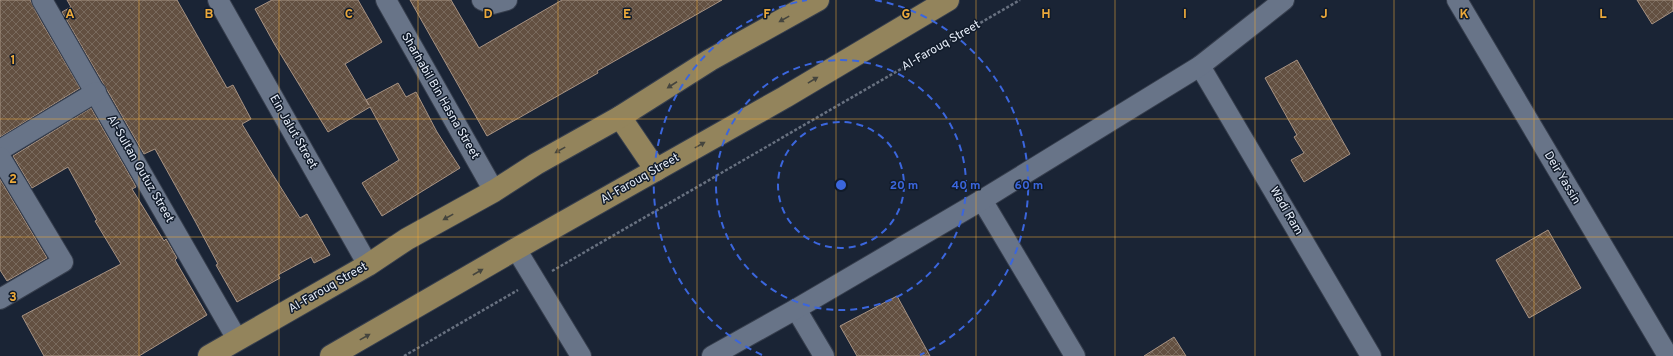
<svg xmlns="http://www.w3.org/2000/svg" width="1673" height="356" viewBox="0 0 1673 356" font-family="Overpass,sans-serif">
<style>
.building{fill:url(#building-cross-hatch);stroke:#a89383}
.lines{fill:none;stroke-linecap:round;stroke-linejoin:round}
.street-casing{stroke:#363e4d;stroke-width:22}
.primary-casing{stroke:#363e4d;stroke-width:24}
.path{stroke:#687180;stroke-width:2.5;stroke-dasharray:3 2;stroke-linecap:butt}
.street{stroke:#687488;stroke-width:20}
.primary{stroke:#93845c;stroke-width:22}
.oneway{fill:#45453e}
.grid{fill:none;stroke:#eca93b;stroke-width:1;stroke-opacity:0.55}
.ring{fill:none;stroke:#3b66dd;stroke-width:2;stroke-dasharray:7 5}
.labels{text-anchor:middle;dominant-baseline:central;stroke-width:3;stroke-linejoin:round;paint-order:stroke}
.street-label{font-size:12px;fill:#e6edf9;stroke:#111b2a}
.grid-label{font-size:13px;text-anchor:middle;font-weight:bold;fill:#eca93b;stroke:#111b2a;stroke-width:3;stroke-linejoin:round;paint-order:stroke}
.centre{fill:#3b66dd;stroke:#111b2a;stroke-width:2}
.ring-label{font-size:12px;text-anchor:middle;font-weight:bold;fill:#3b66dd;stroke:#111b2a;stroke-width:3;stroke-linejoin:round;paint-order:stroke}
</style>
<defs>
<pattern id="building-cross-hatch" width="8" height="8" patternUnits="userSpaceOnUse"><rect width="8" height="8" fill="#635041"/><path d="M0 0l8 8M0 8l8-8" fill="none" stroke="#796a5d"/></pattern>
</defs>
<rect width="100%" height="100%" fill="#1a2435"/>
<!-- building -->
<g class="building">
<polygon points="0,0 30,0 42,23 80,88 0,137"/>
<polygon points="67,0 177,0 227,88 233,85 251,119 242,124 268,167 300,218 307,214 330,255 314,263 311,257 278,275 280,278 237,302 216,265 218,264 195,221 155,149 144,154 62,12 71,7"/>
<polygon points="272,0 358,0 382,42 345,64 369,105 366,100 398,83 406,97 416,92 437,132 460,168 382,216 362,183 399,160 370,107 328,132 275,45 255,9"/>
<polygon points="410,0 451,0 479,48 562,0 722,0 597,71 598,73 487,136"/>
<polygon points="1637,0 1673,0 1673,11 1652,24"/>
<polygon points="1297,60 1350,154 1304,182 1291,160 1304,153 1294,137 1297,135 1265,78"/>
<polygon points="91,108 134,183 136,187 132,189 164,241 166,239 177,258 175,260 207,315 139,356 44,356 22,316 121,264 95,221 97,220 68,167 32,188 13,156"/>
<polygon points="0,179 47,258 7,281 0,270"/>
<polygon points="1548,230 1581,288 1529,318 1496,260"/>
<polygon points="897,296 930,356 857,356 840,326"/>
<polygon points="1174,337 1186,356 1144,356"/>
</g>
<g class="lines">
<!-- street casing -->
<g class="street-casing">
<g id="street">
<polyline points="42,0 237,339"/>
<polyline points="218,0 368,265"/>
<polyline points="386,0 494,191"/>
<polyline points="482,0 492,4 507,0"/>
<polyline points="1457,0 1668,356"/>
<polyline points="1200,66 1371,356"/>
<polyline points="0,150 96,92"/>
<polyline points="0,157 63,262 0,299"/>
<polyline points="982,200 1075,356"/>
<polyline points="516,249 581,356"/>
<polyline points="796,309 824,356"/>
<polyline points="712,356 796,309 982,200 1200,66 1284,0"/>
</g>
</g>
<!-- primary casing -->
<g class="primary-casing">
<g id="primary">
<polyline points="620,117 656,170"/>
<polyline points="209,356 368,265 407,239 494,191 536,164 620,117 710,60 818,0"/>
<polyline points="331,356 516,249 785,97 948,0"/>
</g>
</g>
<!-- path -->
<g class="path">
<polyline points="552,271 1020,0"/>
<polyline points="404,356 518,290"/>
</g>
<!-- street -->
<use href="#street" class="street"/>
<!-- primary -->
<use href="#primary" class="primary"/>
</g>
<!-- one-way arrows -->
<defs><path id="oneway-solid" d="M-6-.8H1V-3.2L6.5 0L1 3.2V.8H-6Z"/></defs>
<g class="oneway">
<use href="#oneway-solid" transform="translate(784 19) rotate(151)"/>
<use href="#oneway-solid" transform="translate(813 80) rotate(-31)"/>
<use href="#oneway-solid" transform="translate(672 85) rotate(147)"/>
<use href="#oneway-solid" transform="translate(700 145) rotate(-29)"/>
<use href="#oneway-solid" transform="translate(560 150) rotate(151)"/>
<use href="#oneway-solid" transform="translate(448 217) rotate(151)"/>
<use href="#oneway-solid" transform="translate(478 272) rotate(-30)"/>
<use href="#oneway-solid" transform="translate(365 337) rotate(-29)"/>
</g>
<!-- grid -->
<path class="grid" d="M139,0V356M279,0V356M418,0V356M558,0V356M697,0V356M836,0V356M976,0V356M1115,0V356M1255,0V356M1394,0V356M1534,0V356M0,119H1673M0,237H1673"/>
<!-- distance rings -->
<g class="ring">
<circle cx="841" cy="185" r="63"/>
<circle cx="841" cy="185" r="125"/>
<path d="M762 355A188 188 0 0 1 807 0M875 0A188 188 0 0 1 920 355"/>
</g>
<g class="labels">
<!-- street labels -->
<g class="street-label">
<text transform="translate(941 46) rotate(-30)">Al-Farouq Street</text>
<text transform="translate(440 96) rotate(60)">Sharhabil Bin Hasna Street</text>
<text transform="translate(293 132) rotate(60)">Ein Jalut Street</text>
<text transform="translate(140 169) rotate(60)">Al-Sultan Qutuz Street</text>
<text transform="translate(1562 178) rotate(59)">Deir Yassin</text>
<text transform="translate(640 179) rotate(-30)">Al-Farouq Street</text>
<text transform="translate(1286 211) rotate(60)">Wadi Ram</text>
<text transform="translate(328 288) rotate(-30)">Al-Farouq Street</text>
</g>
</g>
<g class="grid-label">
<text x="70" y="18">A</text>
<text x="209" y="18">B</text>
<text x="349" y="18">C</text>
<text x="488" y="18">D</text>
<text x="627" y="18">E</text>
<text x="767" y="18">F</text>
<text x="906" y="18">G</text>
<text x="1046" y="18">H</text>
<text x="1185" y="18">I</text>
<text x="1324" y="18">J</text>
<text x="1464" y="18">K</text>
<text x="1603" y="18">L</text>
<text x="13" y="64">1</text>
<text x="13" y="183">2</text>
<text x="13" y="301">3</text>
</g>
<circle cx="841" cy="185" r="6" class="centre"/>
<g class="ring-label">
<text x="904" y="189">20 m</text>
<text x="966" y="189">40 m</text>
<text x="1029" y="189">60 m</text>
</g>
</svg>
